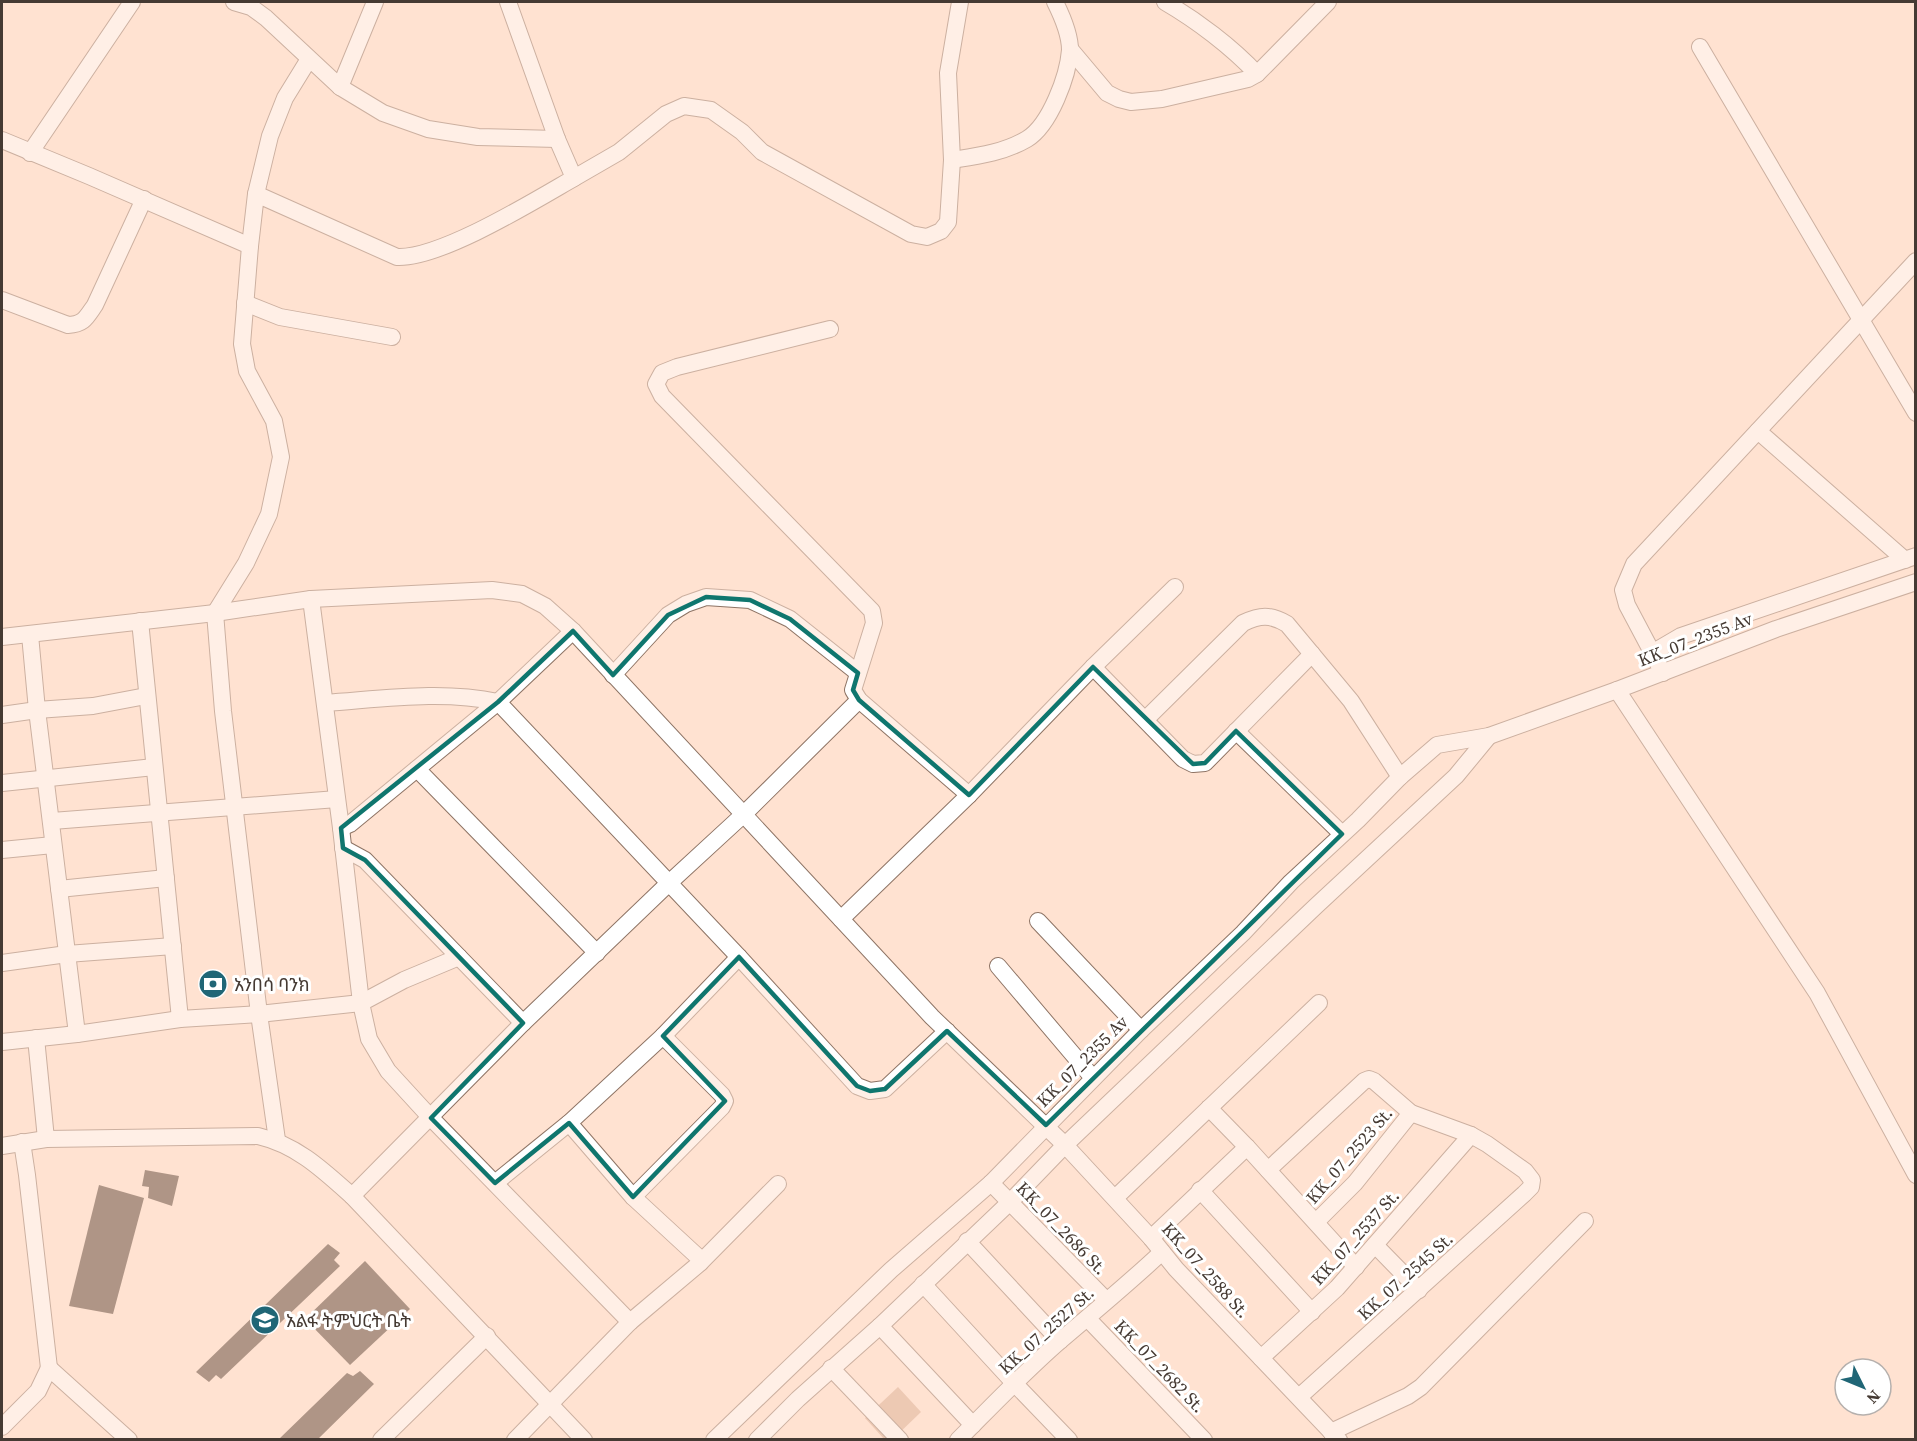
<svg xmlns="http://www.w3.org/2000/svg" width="1917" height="1441" viewBox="0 0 1917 1441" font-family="'Source Serif 4','Noto Sans Ethiopic',serif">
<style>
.green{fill:#d8ab8f}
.building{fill:#4f392b}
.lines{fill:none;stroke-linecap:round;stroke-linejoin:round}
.minor-casing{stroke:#8e7465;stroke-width:18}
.minor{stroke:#fff;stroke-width:16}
.marked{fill:none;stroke:#0f766e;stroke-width:4.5;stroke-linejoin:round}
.labels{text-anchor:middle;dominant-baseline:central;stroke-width:6;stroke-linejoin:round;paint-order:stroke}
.street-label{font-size:18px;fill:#453a33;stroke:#fff}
.poi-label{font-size:18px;fill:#453a33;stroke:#fff;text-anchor:start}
</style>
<rect width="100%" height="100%" fill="#ffe2d1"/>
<!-- green -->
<polygon class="green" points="898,1387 921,1412 893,1439 884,1439 865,1418"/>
<!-- building -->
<g class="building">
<polygon points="145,1170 179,1176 172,1206 148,1198 149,1187 142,1186"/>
<polygon points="99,1185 144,1198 113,1314 69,1306"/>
<polygon points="328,1244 340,1253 334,1260 340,1266 221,1379 216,1375 209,1382 196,1372"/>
<polygon points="365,1261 410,1309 350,1365 305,1319"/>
<polygon points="360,1371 374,1384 317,1440 278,1440 347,1373 353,1376"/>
</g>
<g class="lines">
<!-- minor casing -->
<g class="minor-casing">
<g id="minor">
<polyline points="234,2 251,7 266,18 340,87 383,113 428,129 478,137 557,139"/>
<path d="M1165,2C1196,20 1232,47 1257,74"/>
<polyline points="1700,47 1916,413"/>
<polyline points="1070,49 1107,93 1119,99 1131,102 1162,99 1248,79 1257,74 1328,2"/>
<polyline points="340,87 375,2"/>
<polyline points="2,140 89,176 250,246 242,344 247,371 274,421 281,457 269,514 246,563 215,613 223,711 259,1014 277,1140"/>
<polyline points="30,153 132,2"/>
<path d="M952,160C978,156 1003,153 1027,139C1050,125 1068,76 1070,50C1070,34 1062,16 1055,2"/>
<polyline points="574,178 619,152 666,114 684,106 711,110 742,132 762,152 911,234 927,237 941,231 948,222 952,160 948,73 960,2"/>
<polyline points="256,194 270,136 285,98 309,59"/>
<path d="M250,246L256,194L397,257C440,259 534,201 574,178L557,139L508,2"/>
<path d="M2,300L68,325C84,324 86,318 95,305L144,199"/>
<polyline points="245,303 280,317 392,337"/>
<polyline points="830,329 677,367 662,373 656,384 662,396 872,611 874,623 853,690 859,700 969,795"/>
<polyline points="1758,431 1905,560"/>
<polyline points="140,621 180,1019"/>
<polyline points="30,635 37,710 77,1034"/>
<polyline points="2,637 215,613 311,599 492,590 522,594 545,606 573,631 932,1017 1065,1145 1151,1238 1176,1269 1339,1440"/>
<polyline points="1652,653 1681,636 1916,556"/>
<polyline points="1093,667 1183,759 1193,764 1205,763 1312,654"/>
<polyline points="1663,673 1627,605 1623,590 1634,564 1916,261"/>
<polyline points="613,675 668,615 686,604 706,597 750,600 790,619 858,673"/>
<polyline points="1617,690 1817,993 1916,1175"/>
<path d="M325,703C383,699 441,690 498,702L739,957L857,1086L870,1091L885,1089L947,1031"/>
<polyline points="2,715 37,710 93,706 146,696"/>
<path d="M1146,719L1243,623C1260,615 1270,614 1287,624L1351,701L1400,777"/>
<polyline points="1236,731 1342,834"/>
<polyline points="417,769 597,953"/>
<polyline points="2,783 154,767"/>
<polyline points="52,821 337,799"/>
<polyline points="341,828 350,824 498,702 573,631"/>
<polyline points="343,848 365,860 523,1023"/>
<polyline points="2,850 53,845"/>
<polyline points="59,889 166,878"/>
<polyline points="841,919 969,795 1093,667 1175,587"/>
<polyline points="1038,921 1141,1030"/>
<polyline points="459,957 404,980 361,1003 369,1039 388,1071 431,1118 630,1322"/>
<polyline points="2,963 67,954 173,946"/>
<polyline points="998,966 1093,1078"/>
<polyline points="36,1038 46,1139"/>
<polyline points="2,1042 77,1034 180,1019 259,1014 361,1003 341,828 311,599"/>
<polyline points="1209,1108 1247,1147"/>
<polyline points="22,1142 27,1175 49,1368"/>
<path d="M2,1146L46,1139L258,1136C297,1145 323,1170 352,1196L584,1440"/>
<polyline points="1268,1170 1364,1081 1369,1079 1374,1081 1411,1113 1471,1135 1487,1144 1525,1171 1532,1180 1531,1187 1524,1194 1299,1397"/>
<polyline points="495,1183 569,1123 663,1036 739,957"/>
<polyline points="991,1183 1106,1300"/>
<polyline points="1200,1190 1312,1312"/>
<polyline points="352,1196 523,1023 669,883 744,814 859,700"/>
<polyline points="633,1197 722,1107 725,1101 722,1095 663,1036"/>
<polyline points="1115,1198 1319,1003"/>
<polyline points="1316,1222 1355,1183 1411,1113"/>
<polyline points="1151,1238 1247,1147 1356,1267"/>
<polyline points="967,1241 1060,1341"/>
<polyline points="1375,1245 1419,1290"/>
<polyline points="700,1263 778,1184"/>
<polyline points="923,1284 1015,1384 1069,1440"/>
<polyline points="1088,1319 1204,1440"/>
<polyline points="880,1326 973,1425"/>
<polyline points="1261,1358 1337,1288 1471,1135"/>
<polyline points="831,1368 900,1440"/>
<polyline points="2,1427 38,1391 49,1368 129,1440"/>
<polyline points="1331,1432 1408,1396 1421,1387 1585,1221"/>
<polyline points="381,1440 487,1336"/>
<polyline points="515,1440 630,1322 700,1263 697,1256 633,1197 569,1123"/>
<polyline points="714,1440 891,1270 991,1183 1141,1030 1243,933 1291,882 1358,820 1400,777 1437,745 1489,736 1617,690 1776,629 1916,582"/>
<polyline points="757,1440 798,1399 880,1326 1010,1202 1065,1145 1316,906 1456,776 1489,736"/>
<path d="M958,1440C992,1406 1025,1371 1061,1340C1095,1311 1129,1283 1162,1252"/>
</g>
</g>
<!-- minor -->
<use href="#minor" class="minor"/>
</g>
<!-- marked area -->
<path d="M0 0H1917V1441H0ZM706,597L750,600L790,619L858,673L853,690L859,700L969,795L1093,667L1193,764L1205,763L1236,731L1342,834L1046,1125L947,1031L885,1089L870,1091L857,1086L739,957L663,1036L725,1101L633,1197L569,1123L495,1183L431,1118L523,1023L365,860L343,848L341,828L498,702L573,631L613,675L668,615Z" fill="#ffe2d1" fill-opacity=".55" fill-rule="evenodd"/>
<path class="marked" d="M706,597L750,600L790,619L858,673L853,690L859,700L969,795L1093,667L1193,764L1205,763L1236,731L1342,834L1046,1125L947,1031L885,1089L870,1091L857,1086L739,957L663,1036L725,1101L633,1197L569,1123L495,1183L431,1118L523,1023L365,860L343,848L341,828L498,702L573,631L613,675L668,615Z"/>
<!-- icons -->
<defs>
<g id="bank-disc" transform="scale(1.5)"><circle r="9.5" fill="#206676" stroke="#fff"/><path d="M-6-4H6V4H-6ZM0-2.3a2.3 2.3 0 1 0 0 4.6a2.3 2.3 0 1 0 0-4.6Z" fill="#fff"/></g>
<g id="school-disc" transform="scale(1.5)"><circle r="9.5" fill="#206676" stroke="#fff"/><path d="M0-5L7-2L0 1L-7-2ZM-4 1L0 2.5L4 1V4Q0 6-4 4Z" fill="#fff"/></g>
</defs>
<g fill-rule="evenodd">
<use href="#bank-disc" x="213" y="984"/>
<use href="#school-disc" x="265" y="1320"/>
</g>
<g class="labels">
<!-- street labels -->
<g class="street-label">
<text transform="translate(1695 639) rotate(-21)">KK_07_2355 Av</text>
<text transform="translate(1082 1061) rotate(-45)">KK_07_2355 Av</text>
<text transform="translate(1349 1155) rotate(-49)">KK_07_2523 St.</text>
<text transform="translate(1062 1228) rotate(46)">KK_07_2686 St.</text>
<text transform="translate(1355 1237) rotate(-48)">KK_07_2537 St.</text>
<text transform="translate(1206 1270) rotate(48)">KK_07_2588 St.</text>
<text transform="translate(1405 1276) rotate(-42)">KK_07_2545 St.</text>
<text transform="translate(1046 1330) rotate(-42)">KK_07_2527 St.</text>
<text transform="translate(1160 1366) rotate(46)">KK_07_2682 St.</text>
</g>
<!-- poi labels -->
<g class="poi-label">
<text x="234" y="984">አንበሳ ባንክ</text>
<text x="286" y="1320">አልፋ ትምህርት ቤት</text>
</g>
</g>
<!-- border -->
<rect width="1917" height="1441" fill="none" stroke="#453a33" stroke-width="6"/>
<!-- north arrow -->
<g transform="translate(1863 1387) rotate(133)"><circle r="28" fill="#ffffff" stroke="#b5b0ad" stroke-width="1.5"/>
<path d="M0-4.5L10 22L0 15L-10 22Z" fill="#206676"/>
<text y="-9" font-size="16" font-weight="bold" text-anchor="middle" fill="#453a33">N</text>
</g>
</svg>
